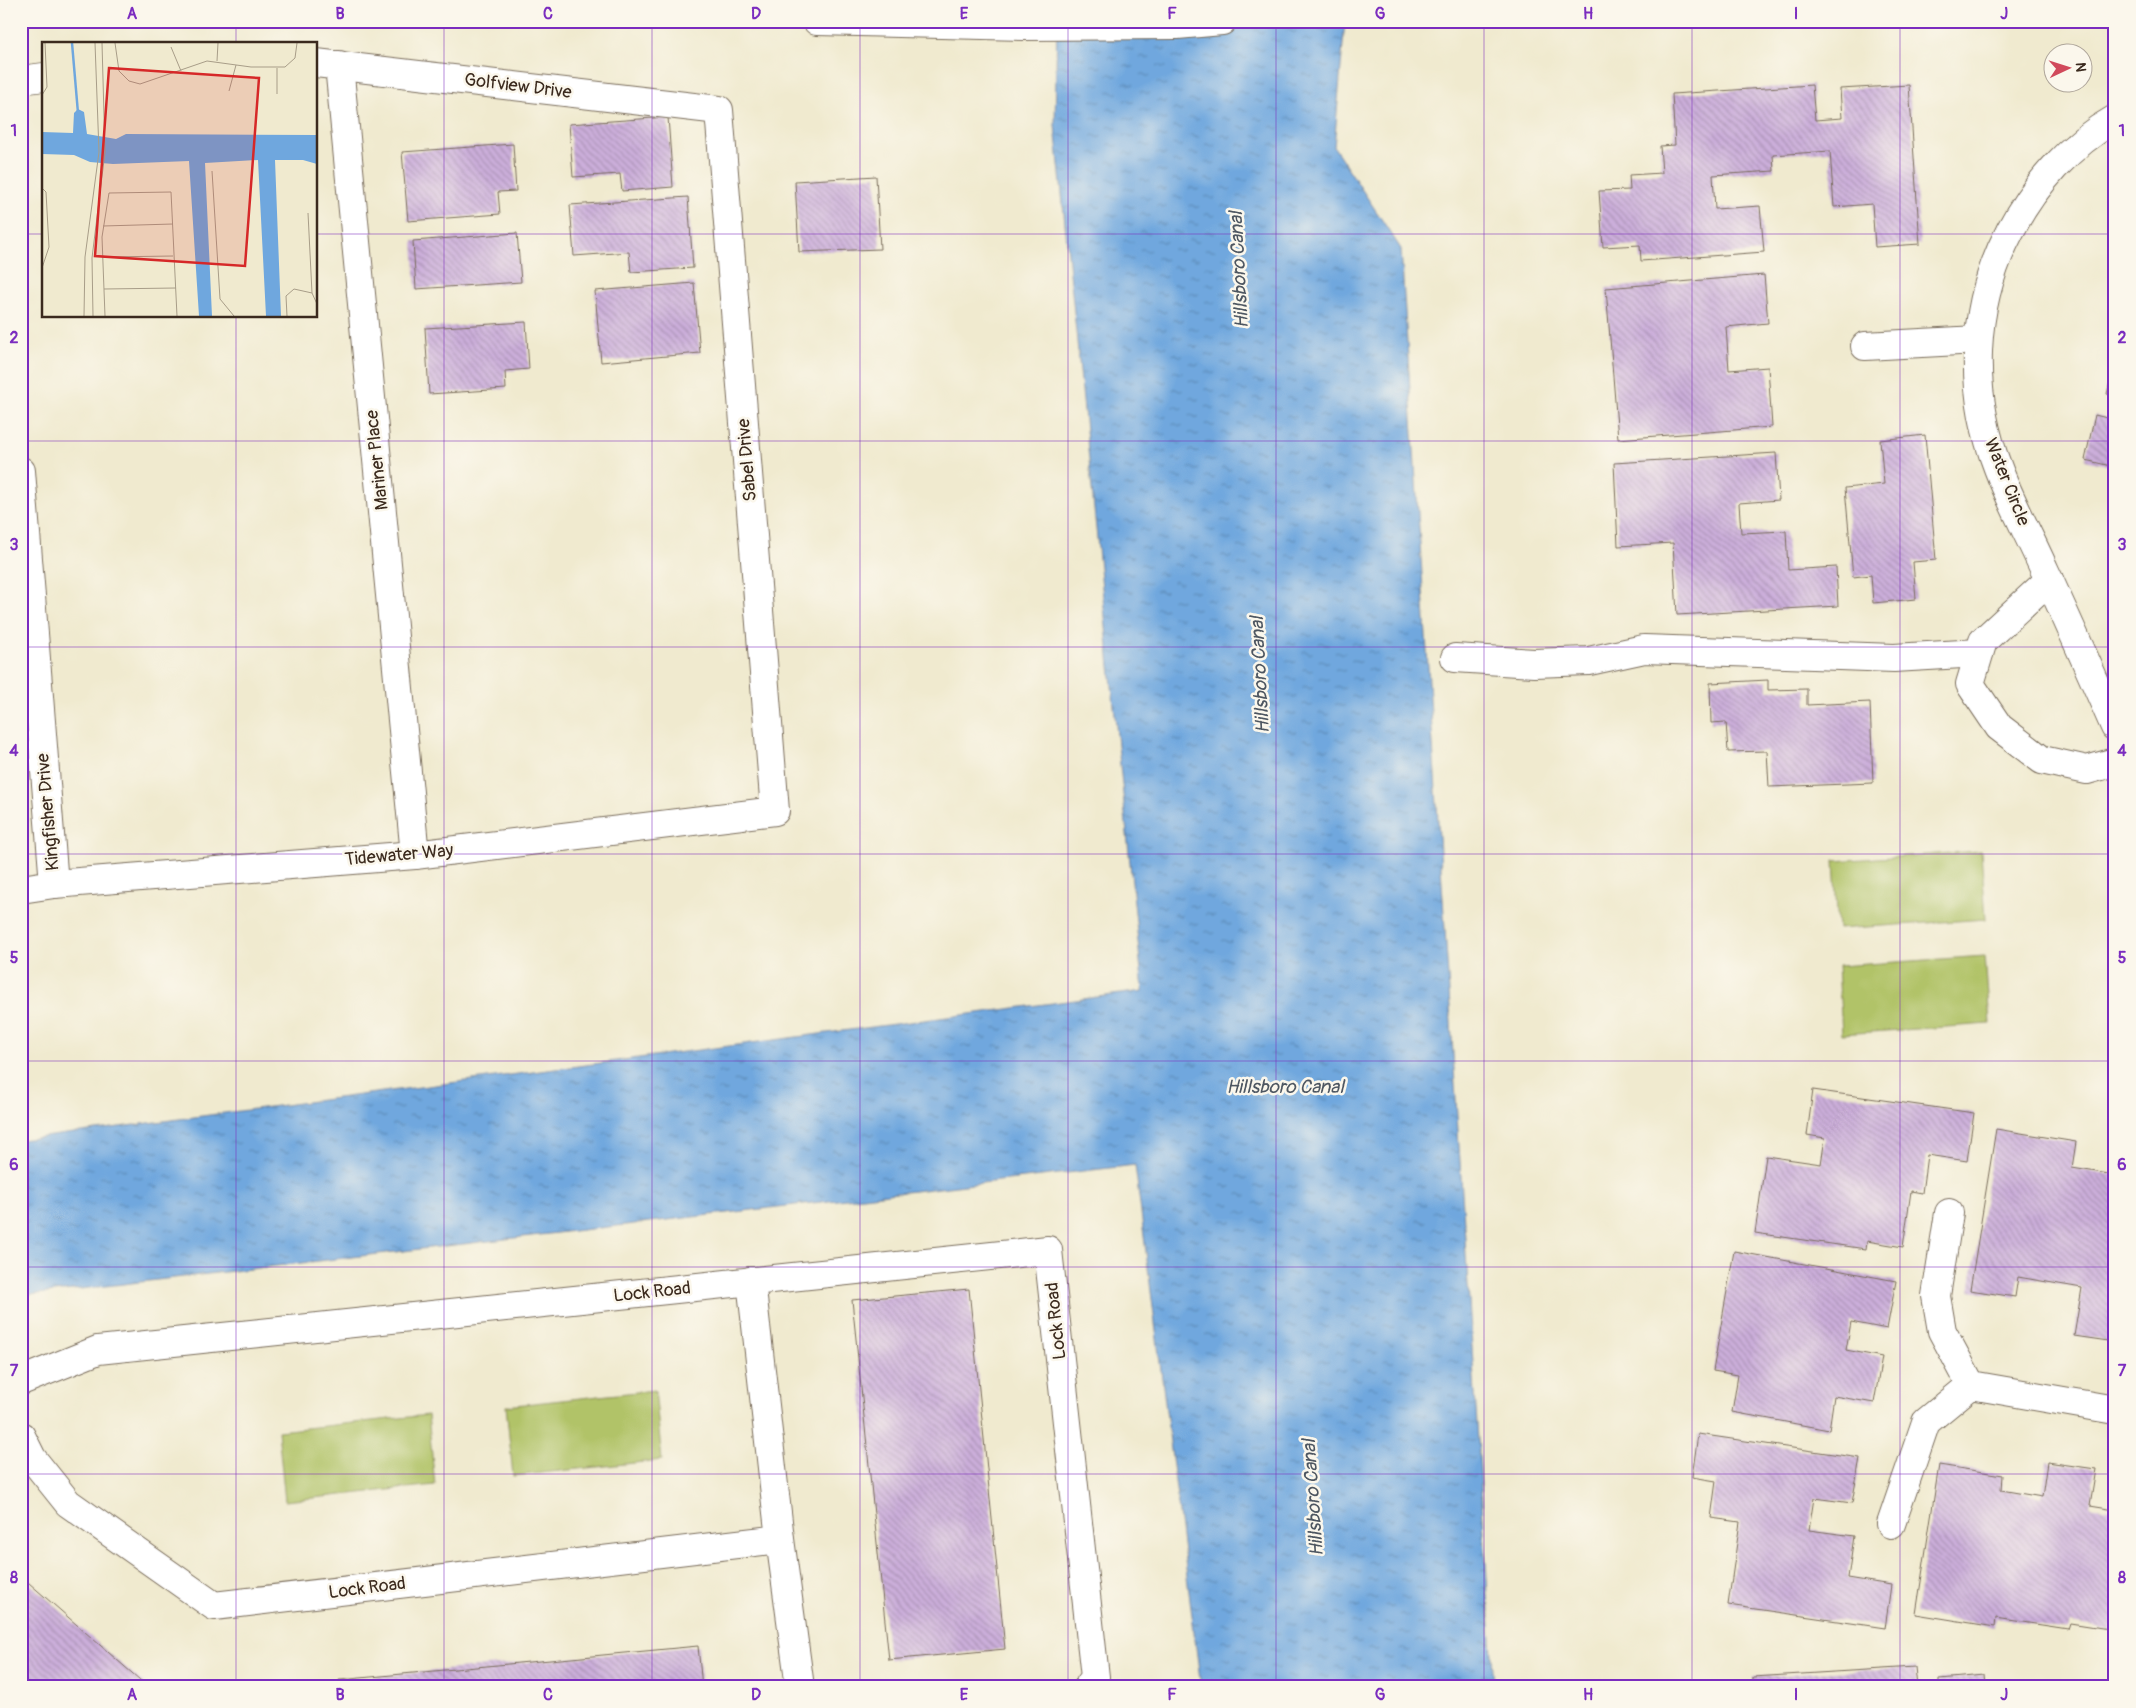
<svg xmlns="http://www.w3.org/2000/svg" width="2136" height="1708" viewBox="0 0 2136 1708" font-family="Pangolin,sans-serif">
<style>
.pitch{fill:#b1c367;stroke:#767642}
.water{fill:url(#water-ripples);stroke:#55687e}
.building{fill:url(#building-back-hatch)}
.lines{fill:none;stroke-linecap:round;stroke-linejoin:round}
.minor-casing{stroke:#7a6d5c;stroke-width:30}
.minor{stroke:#fff;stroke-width:28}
.grid{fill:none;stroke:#7b2cbf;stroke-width:1;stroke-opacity:0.55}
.labels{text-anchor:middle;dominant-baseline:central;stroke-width:5;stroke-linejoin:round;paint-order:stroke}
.street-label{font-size:18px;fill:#3b2a1e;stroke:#fbf7ec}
.water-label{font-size:19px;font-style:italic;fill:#4d5661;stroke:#fbf7ec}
.inset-river{fill:none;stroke:#6fa7de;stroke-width:2.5}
.inset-road{fill:none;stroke:#a89d88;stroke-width:1}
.view{fill:#d62828;fill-opacity:0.15;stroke:#d62828;stroke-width:2.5}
.inset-edge{fill:none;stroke:#3b2a1e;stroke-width:2.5}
.neatline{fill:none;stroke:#7b2cbf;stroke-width:2}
.grid-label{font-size:16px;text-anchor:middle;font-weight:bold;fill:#7b2cbf}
</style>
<defs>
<pattern id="water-ripples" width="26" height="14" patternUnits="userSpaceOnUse" patternTransform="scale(1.25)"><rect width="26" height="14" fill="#6fa7de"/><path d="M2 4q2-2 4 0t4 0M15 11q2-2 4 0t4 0" fill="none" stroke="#5c88b3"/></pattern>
<pattern id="building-back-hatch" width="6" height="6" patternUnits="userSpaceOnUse" patternTransform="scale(1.25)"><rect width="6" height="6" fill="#ccafdb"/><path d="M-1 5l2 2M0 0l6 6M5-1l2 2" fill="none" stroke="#a78fb1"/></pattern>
</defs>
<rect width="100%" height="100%" fill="#fbf7ec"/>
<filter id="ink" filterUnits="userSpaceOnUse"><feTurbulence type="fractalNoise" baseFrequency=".02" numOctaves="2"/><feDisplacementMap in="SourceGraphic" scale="10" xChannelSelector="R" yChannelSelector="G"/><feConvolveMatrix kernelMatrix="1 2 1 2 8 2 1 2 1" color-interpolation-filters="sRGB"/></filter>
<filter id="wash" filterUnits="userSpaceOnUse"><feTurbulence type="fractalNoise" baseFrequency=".0096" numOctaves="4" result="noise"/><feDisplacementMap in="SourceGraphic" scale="20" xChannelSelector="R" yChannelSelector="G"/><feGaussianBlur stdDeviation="1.12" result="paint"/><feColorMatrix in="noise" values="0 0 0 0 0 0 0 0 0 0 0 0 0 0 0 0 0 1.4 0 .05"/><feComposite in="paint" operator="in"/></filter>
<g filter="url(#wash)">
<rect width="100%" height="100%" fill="#f0eacf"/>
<!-- pitch -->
<g class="pitch">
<polygon points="1981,851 1986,919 1838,929 1834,861"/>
<polygon points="1985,956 1990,1024 1842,1034 1838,966"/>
<polygon points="655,1390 662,1460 513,1476 506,1406"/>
<polygon points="428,1415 435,1485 285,1501 278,1431"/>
</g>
<!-- water -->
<polygon class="water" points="1057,21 1345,21 1334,147 1401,249 1494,1687 1201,1687 1135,1165 21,1296 21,1140 1143,991 1055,125"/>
<g id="blocks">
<!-- building -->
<g class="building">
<polygon points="1812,85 1815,120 1842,118 1840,89 1909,85 1920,244 1875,247 1872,204 1834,207 1830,151 1773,155 1774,171 1713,175 1715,209 1760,206 1764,252 1641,261 1640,245 1603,247 1599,191 1630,190 1629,175 1662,173 1660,146 1675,145 1672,94"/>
<polygon points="668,117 673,187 622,191 620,174 573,177 569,124"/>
<polygon points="513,144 516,191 498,192 500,214 408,221 402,152"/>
<polygon points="876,176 880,249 799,252 795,181"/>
<polygon points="688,197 693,268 631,272 629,252 574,256 570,205"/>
<polygon points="517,233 521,282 416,289 413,241"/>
<polygon points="1764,275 1768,323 1726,327 1729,370 1768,367 1772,427 1618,439 1606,288"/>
<polygon points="694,283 700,353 601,362 595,291"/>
<polygon points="526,322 529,369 505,371 506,389 429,394 425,328"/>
<polygon points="2114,364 2115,364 2115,396 2107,394"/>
<polygon points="2095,415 2115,420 2115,467 2085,460"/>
<polygon points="1925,435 1936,560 1913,562 1916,599 1873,603 1871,575 1853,577 1845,488 1884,484 1880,440"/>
<polygon points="1776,453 1779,500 1739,503 1741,533 1786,531 1788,570 1836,567 1838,606 1677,615 1673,543 1618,546 1614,463"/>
<polygon points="1768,680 1768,690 1807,689 1807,705 1870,702 1873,783 1769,787 1767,751 1728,752 1726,722 1711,723 1710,683"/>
<polygon points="1813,1090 1974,1113 1967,1161 1927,1155 1922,1193 1911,1191 1903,1247 1867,1241 1866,1249 1755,1233 1766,1156 1821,1164 1825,1138 1807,1135"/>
<polygon points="1996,1129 2076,1142 2072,1168 2115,1175 2115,1342 2074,1336 2082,1288 2018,1277 2015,1297 1970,1290"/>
<polygon points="1734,1251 1896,1281 1887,1329 1851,1322 1846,1350 1882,1357 1874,1403 1834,1396 1829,1430 1732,1412 1738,1375 1713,1371"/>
<polygon points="969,1289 1005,1649 889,1660 852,1300"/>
<polygon points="1698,1434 1860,1458 1852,1503 1814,1498 1809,1530 1854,1536 1848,1578 1891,1585 1885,1628 1728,1605 1740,1522 1711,1518 1716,1481 1692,1477"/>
<polygon points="2047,1462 2096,1469 2090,1506 2115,1510 2115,1630 2070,1623 2068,1629 1996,1618 1995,1627 1916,1614 1939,1465 2002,1475 2001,1490 2042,1497"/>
<polygon points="21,1576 148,1687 21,1687"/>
<polygon points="698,1646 702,1687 339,1687 339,1680"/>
<polygon points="1915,1667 1917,1687 1753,1687 1753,1677"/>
<polygon points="1985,1675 1986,1687 1939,1687 1939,1679"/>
</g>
</g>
</g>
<g filter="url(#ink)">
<use href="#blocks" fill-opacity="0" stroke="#7a6d5c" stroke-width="1"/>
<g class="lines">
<!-- minor casing -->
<g class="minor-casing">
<g id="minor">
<polyline points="817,21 1024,26 1177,25 1222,21"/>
<polyline points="339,65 415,855"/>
<polyline points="21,80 44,77"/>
<path d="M2115,119C2070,144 2034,185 2010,231C1971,305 1968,391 1998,468C2011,503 2030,537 2045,571C2069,623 2092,675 2115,727"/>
<polyline points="1865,346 1978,340"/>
<polyline points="21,471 54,884"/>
<polyline points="2049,580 1983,641 1970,684 1999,727 2042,760 2087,770 2115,762"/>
<polyline points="1455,658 1534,663 1589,661 1644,649 1894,658 1979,653"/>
<polyline points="21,889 54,884 415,855 775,811 719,110 316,63"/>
<polyline points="1949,1213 1936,1296 1942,1331 1971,1385"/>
<polyline points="21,1381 98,1350 1048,1250 1095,1677 1088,1687"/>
<polyline points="21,1436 32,1458 68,1503 214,1606 780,1539 751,1281"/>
<polyline points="1891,1524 1926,1422 1971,1385 2115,1410"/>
<polyline points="780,1539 800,1687"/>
</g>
</g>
<!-- minor -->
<use href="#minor" class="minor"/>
</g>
</g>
<!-- grid -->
<path class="grid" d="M236,21V44M444,21V1687M652,21V1687M860,21V1687M1068,21V1687M1276,21V1687M1484,21V1687M1692,21V1687M1900,21V1687M21,234H44M316,234H2115M236,316V1687M21,441H2115M21,647H2115M21,854H2115M21,1061H2115M21,1267H2115M21,1474H2115"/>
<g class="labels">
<!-- street labels -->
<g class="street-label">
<text transform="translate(518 86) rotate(7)">Golfview Drive</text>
<text transform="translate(377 460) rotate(-96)">Mariner Place</text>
<text transform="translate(747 460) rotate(-95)">Sabel Drive</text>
<text transform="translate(2007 482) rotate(68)">Water Circle</text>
<text transform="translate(48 812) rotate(-95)">Kingfisher Drive</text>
<text transform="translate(399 855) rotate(-5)">Tidewater Way</text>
<text transform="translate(652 1292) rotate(-6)">Lock Road</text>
<text transform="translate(1056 1321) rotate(-96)">Lock Road</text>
<text transform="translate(367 1588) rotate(-7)">Lock Road</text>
</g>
<!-- water labels -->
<g class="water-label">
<text transform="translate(1239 270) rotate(-93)">Hillsboro Canal</text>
<text transform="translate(1260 675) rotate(-93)">Hillsboro Canal</text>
<text x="1285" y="1087">Hillsboro Canal</text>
<text transform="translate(1313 1498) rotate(-94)">Hillsboro Canal</text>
</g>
</g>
<!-- overview -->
<g transform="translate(42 42)">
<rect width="275" height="275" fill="#f0eacf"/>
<path d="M36,67L42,70L45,92L74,97L84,92L275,93V122L261,118H233L239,274H224L216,118L163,121L170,274H157L147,119L71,122L48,120L32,113L0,112V90L31,91L32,71Z" fill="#6fa7de"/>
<path class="inset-river" d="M30,1L36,71"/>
<path class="inset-road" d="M73,1L77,29L87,39L98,42L165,19L209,25H243L253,16L255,1M129,5L139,29M175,19L176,1M187,49L194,23M235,52V26M0,53L5,45L3,1M170,129L178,257L192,274M0,146L4,150L7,205L0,226M266,171L270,251M61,184L131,182M61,215L131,214M62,247L134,246M42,274L43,215L57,110L53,1M51,274L50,216L63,110L60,1M63,274L60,195L67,151L129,150L135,274M245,274L244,254L252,247L270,251L275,262"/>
<path class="view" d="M67,26L217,36L203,224L53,214Z"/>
<rect width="275" height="275" class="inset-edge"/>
</g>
<!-- margin -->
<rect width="2136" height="1708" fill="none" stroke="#fbf7ec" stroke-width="55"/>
<!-- north arrow -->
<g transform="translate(2068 68) rotate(86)"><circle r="24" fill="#fbf7ec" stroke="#aea59a"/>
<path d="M0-4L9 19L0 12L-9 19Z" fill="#d1495b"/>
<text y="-8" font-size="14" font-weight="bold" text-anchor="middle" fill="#3b2a1e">N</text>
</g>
<rect x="28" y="28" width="2080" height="1652" class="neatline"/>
<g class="grid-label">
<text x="132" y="19">A</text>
<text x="340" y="19">B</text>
<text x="548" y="19">C</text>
<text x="756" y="19">D</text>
<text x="964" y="19">E</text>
<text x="1172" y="19">F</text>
<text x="1380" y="19">G</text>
<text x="1588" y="19">H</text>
<text x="1796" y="19">I</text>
<text x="2004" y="19">J</text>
<text x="14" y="136">1</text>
<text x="2122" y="136">1</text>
<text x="14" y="343">2</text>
<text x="2122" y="343">2</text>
<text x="14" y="550">3</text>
<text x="2122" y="550">3</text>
<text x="14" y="756">4</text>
<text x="2122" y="756">4</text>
<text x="14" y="963">5</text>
<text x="2122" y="963">5</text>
<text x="14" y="1170">6</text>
<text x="2122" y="1170">6</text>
<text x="14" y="1376">7</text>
<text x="2122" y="1376">7</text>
<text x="14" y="1583">8</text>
<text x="2122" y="1583">8</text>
<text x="132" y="1700">A</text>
<text x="340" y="1700">B</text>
<text x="548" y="1700">C</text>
<text x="756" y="1700">D</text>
<text x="964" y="1700">E</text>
<text x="1172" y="1700">F</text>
<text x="1380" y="1700">G</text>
<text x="1588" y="1700">H</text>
<text x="1796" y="1700">I</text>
<text x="2004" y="1700">J</text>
</g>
</svg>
